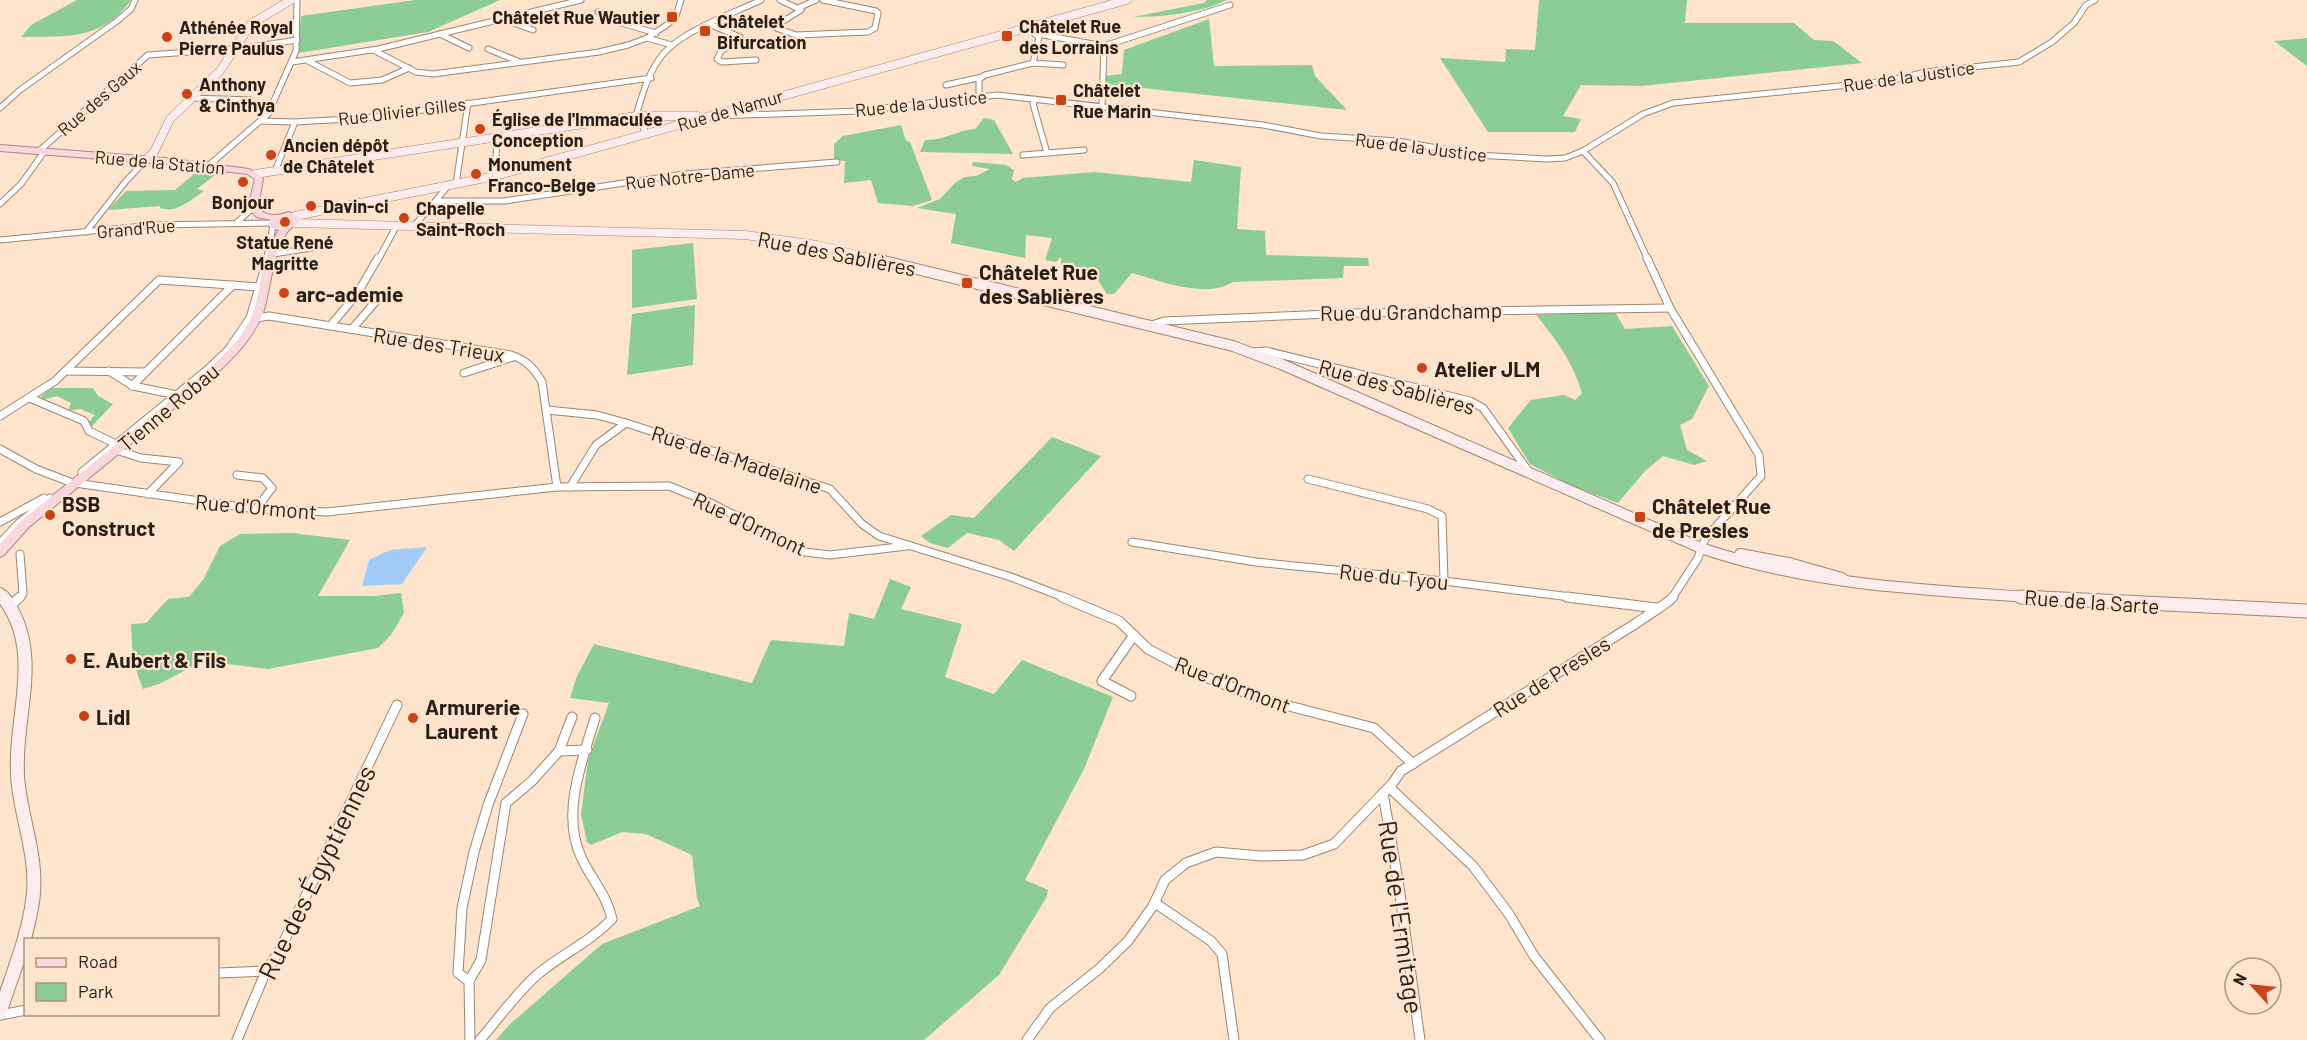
<svg xmlns="http://www.w3.org/2000/svg" width="2307" height="1040" viewBox="0 0 2307 1040" font-family="Barlow,sans-serif">
<style>
.green{fill:#8ccc95}
.water{fill:#a1cbf6}
.lines{fill:none;stroke-linecap:round;stroke-linejoin:round}
.minor-far2-casing{stroke:#9e8572;stroke-width:7}
.minor-far1-casing{stroke:#9e8572;stroke-width:9}
.minor-casing{stroke:#9e8572;stroke-width:11}
.secondary-far2-casing{stroke:#9e8572;stroke-width:9}
.secondary-far1-casing{stroke:#9e8572;stroke-width:12}
.secondary-casing{stroke:#9e8572;stroke-width:15}
.primary-casing{stroke:#ac8689;stroke-width:2}
.minor-far2{stroke:#fff;stroke-width:5}
.minor-far1{stroke:#fff;stroke-width:7}
.minor{stroke:#fff;stroke-width:9}
.secondary-far2{stroke:#fbecee;stroke-width:8}
.secondary-far1{stroke:#fbecee;stroke-width:10}
.secondary{stroke:#fbecee;stroke-width:13}
.primary{fill:#f8d8dd;fill-rule:evenodd}
.poi-dot{fill:#ca4215;stroke:#fee3cd;stroke-width:2}
.labels{text-anchor:middle;dominant-baseline:central;stroke-width:4.5;stroke-linejoin:round;paint-order:stroke}
.far-poi-label{font-size:18px;font-weight:bold;fill:#281f17;stroke:#fee3cd;text-anchor:start}
.far-street-label{font-size:18px;fill:#281f17;stroke:#fee3cd}
.street-label{font-size:21px;fill:#281f17;stroke:#fee3cd}
.poi-label{font-size:21px;font-weight:bold;fill:#281f17;stroke:#fee3cd;text-anchor:start}
.near-street-label{font-size:26px;fill:#281f17;stroke:#fee3cd}
</style>
<rect width="100%" height="100%" fill="#fee3cd"/>
<!-- green -->
<g class="green">
<path d="M77,0H131C102,41 66,36 21,37L31,25Z"/>
<polygon points="415,0 500,0 428,32 298,53 301,16"/>
<path d="M1207,0H1227C1200,13 1163,17 1133,17L1204,3Z"/>
<polygon points="1539,0 1687,0 1685,23 1794,23 1814,40 1833,41 1862,63 1642,86 1581,85 1563,116 1581,119 1575,132 1488,132 1440,58 1505,62 1506,49 1535,50"/>
<polygon points="1209,19 1214,66 1312,65 1315,76 1347,110 1106,84 1105,76 1122,74 1124,50"/>
<polygon points="2307,38 2307,66 2274,41"/>
<path d="M984,118L994,120L1013,154L920,152L925,140C943,141 957,130 975,129Z"/>
<polygon points="901,125 906,141 910,142 932,200 913,206 878,203 871,180 844,183 845,161 834,160 834,144 843,136"/>
<path d="M1194,160L1241,167L1237,229L1265,231L1266,255L1368,258L1369,266H1344L1343,278L1233,282C1206,299 1160,281 1132,273L1114,294H1107L1095,276L1065,271L1061,264V257L1056,262L1045,260L1052,238L1026,235L1025,258L951,243L956,214L917,208L940,199L956,182L965,177L976,176L990,169L972,166L973,162L1006,165L1014,170L1012,179L1016,182L1023,178L1094,172L1191,182Z"/>
<path d="M204,170L220,171L197,189L204,191C190,200 177,214 160,208V206L108,210L126,191L175,190L194,174H199Z"/>
<polygon points="693,243 697,299 632,308 632,250"/>
<polygon points="695,305 693,365 627,375 632,314"/>
<path d="M1615,312L1625,329L1672,326L1709,386L1692,419L1680,425L1687,450L1707,461L1694,465L1663,456L1645,471L1618,503L1572,486L1530,464L1508,428L1531,400L1564,395L1575,400L1582,393C1573,362 1556,339 1536,315Z"/>
<polygon points="52,388 93,388 98,396 113,404 91,427 88,423 95,415 80,409 68,411 71,403 57,396 42,400 41,396"/>
<polygon points="1052,437 1101,456 1014,551 999,540 967,533 948,548 930,543 921,536 951,515 974,518"/>
<polygon points="292,533 350,540 318,596 375,596 401,593 404,613 391,635 378,648 268,669 203,661 159,684 143,689 133,662 131,624 146,623 168,599 189,597 203,580 220,546 240,534"/>
<polygon points="890,579 911,587 901,609 962,624 945,677 994,694 1022,660 1113,697 1084,769 1025,880 1048,890 1046,898 999,975 924,1040 496,1040 509,1025 602,944 700,906 697,899 692,855 646,834 622,832 591,845 587,842 581,815 588,760 609,703 570,698 577,676 594,644 752,683 771,640 844,646 849,613 874,619"/>
</g>
<!-- water -->
<polygon class="water" points="427,547 402,584 362,586 369,560 390,550"/>
<g class="lines">
<!-- minor-far2 casing -->
<g class="minor-far2-casing">
<g id="minor-far2">
<polyline points="780,0 801,10 777,25 776,28 796,35 868,32 875,28 878,13 876,11 823,0"/>
<polyline points="798,8 816,0"/>
<polyline points="598,12 607,19 656,33"/>
<polyline points="503,19 533,30"/>
<polyline points="711,25 740,37 739,40 721,51 717,59 722,62 756,60"/>
<polyline points="440,34 469,48"/>
<polyline points="1038,34 1104,46 1230,5"/>
<polyline points="647,38 672,45"/>
<polyline points="488,49 520,62"/>
<polyline points="373,50 416,72 433,74 599,52 628,45 647,38 668,24 676,16 681,0"/>
<polyline points="308,61 350,83 382,80 409,68"/>
<polyline points="292,62 378,49 581,0"/>
<polyline points="1033,63 1063,65"/>
<polyline points="946,85 982,77"/>
<polyline points="979,95 979,79 985,75 1033,63 1039,37 1027,28"/>
<polyline points="192,98 250,100"/>
<polyline points="1035,99 1033,104 1047,153"/>
<polyline points="1102,106 1104,46"/>
<polyline points="0,108 20,90 117,21 131,9 135,0"/>
<polyline points="717,116 859,111 997,95 1263,125 1321,136 1398,141 1476,155 1546,159 1565,158 1583,151 1643,114 1673,103 1888,81 1926,72 2019,62 2052,42 2074,23 2086,5 2095,0"/>
<polyline points="260,121 295,122 366,118 651,78"/>
<path d="M647,134L636,116C642,95 649,70 664,53C686,29 732,14 761,0"/>
<polyline points="39,151 148,55 244,48 297,40"/>
<polyline points="1583,151 1613,183 1648,260"/>
<polyline points="1023,155 1084,150"/>
<polyline points="208,166 268,114 296,51 297,0"/>
<polyline points="275,171 295,122"/>
<polyline points="495,176 497,138"/>
<polyline points="456,184 468,103"/>
<polyline points="436,201 504,201 684,174 837,162"/>
<polyline points="0,204 21,184 44,152"/>
<polyline points="236,223 253,208"/>
<polyline points="414,226 448,186"/>
<polyline points="86,232 126,181 146,160"/>
<polyline points="0,240 154,225 273,223"/>
<polyline points="273,254 312,248"/>
<polyline points="267,258 273,226"/>
<polyline points="378,260 397,225"/>
</g>
</g>
<!-- minor-far1 casing -->
<g class="minor-far1-casing">
<g id="minor-far1">
<polyline points="1647,258 1670,308 1759,455 1761,476 1705,539 1698,558 1672,598"/>
<path d="M256,318L269,316L511,355C526,360 534,368 542,382L557,487"/>
<polyline points="331,325 357,294 378,258"/>
<polyline points="1152,325 1164,321 1354,313 1670,308"/>
<polyline points="352,329 377,300"/>
<polyline points="1253,352 1266,351 1470,401 1483,408 1529,472"/>
<polyline points="66,371 145,372"/>
<polyline points="109,371 133,386 177,395"/>
<polyline points="464,373 513,357"/>
<polyline points="132,386 233,285"/>
<polyline points="30,398 84,421 89,431 116,444"/>
<polyline points="547,410 597,415 626,423 830,489 862,524 879,536 1011,577 1066,598"/>
<polyline points="0,416 55,381 159,280 259,287"/>
<polyline points="0,449 36,469 70,482"/>
<polyline points="116,450 141,458 179,462 148,494"/>
<polyline points="82,472 207,370 228,350 250,318 264,270"/>
<polyline points="237,475 263,478 272,488 256,509"/>
<polyline points="1308,479 1428,509 1442,516 1444,581"/>
<polyline points="75,483 256,509 327,512 557,487 669,486 711,503 805,552 830,555 907,546"/>
<polyline points="570,487 596,445 626,423"/>
<polyline points="0,522 44,498"/>
<polyline points="1132,542 1256,562 1444,581 1578,598"/>
<polyline points="0,543 18,524 50,498"/>
<polyline points="19,598 23,594 20,554"/>
</g>
</g>
<!-- minor casing -->
<g class="minor-casing">
<g id="minor">
<polyline points="1062,597 1119,621 1148,649 1190,671 1262,699 1374,728 1413,764"/>
<polyline points="1567,597 1656,608"/>
<polyline points="10,606 20,597"/>
<polyline points="1131,696 1102,681 1134,635"/>
<polyline points="559,751 587,750"/>
<polyline points="1389,787 1473,866 1509,914 1534,956 1600,1040"/>
<polyline points="1383,793 1399,887 1420,1040"/>
<polyline points="1155,903 1211,941 1222,954 1234,1040"/>
<polyline points="218,973 266,971"/>
<polyline points="469,981 481,960 506,803 532,781 559,751 572,717"/>
<polyline points="0,1015 26,1010"/>
<polyline points="237,1040 266,971 280,950 397,705"/>
<polyline points="470,1040 469,981 458,973 462,908 474,852 488,805 523,714"/>
<path d="M480,1040C499,1018 516,993 538,974C562,954 590,942 612,919C607,895 591,879 581,857C561,813 582,762 595,718"/>
<path d="M1027,1040L1050,1008L1099,969L1128,941L1153,906L1165,880L1186,863L1216,852L1261,856L1303,855L1334,844L1392,784L1401,771L1635,624C1643,618 1670,602 1673,597"/>
</g>
</g>
<!-- secondary-far2 casing -->
<g class="secondary-far2-casing">
<g id="secondary-far2">
<polyline points="146,160 154,152 170,119 220,71 251,24 291,0"/>
<polyline points="255,174 636,116 697,116"/>
<polyline points="295,216 495,176 1127,0"/>
<polyline points="295,223 745,235 817,245 877,260"/>
</g>
</g>
<!-- secondary-far1 casing -->
<g class="secondary-far1-casing">
<g id="secondary-far1">
<path d="M871,258L1233,346L1281,364L1701,548C1812,586 1927,590 2043,598"/>
<polyline points="1740,554 1789,563 1842,578"/>
<polyline points="0,593 4,598"/>
</g>
</g>
<!-- secondary casing -->
<g class="secondary-casing">
<g id="secondary">
<polyline points="2021,597 2307,611"/>
<path d="M0,1012C12,975 28,937 33,898C38,858 22,821 18,782C12,718 46,652 3,597"/>
</g>
</g>
<!-- primary casing -->
<g class="primary-casing">
<path id="primary" d="M0,145L165,158L249,169L263,178L258,208C267,217 277,216 289,212L302,218C296,226 290,227 286,234C272,256 271,286 264,310C255,337 234,357 214,376L29,527L4,555L0,557V544L21,521L206,372C223,356 241,340 251,318C262,291 261,255 279,230L270,228L268,223L271,220L257,217L248,208L255,179L247,174L165,164L0,151ZM289,218L292,219L290,222L278,224Z"/>
</g>
<!-- minor-far2 -->
<use href="#minor-far2" class="minor-far2"/>
<!-- minor-far1 -->
<use href="#minor-far1" class="minor-far1"/>
<!-- minor -->
<use href="#minor" class="minor"/>
<!-- secondary-far2 -->
<use href="#secondary-far2" class="secondary-far2"/>
<!-- secondary-far1 -->
<use href="#secondary-far1" class="secondary-far1"/>
<!-- secondary -->
<use href="#secondary" class="secondary"/>
<!-- primary -->
<use href="#primary" class="primary"/>
</g>
<!-- markers -->
<g class="poi-dot">
<rect x="666" y="11" width="12" height="12" rx="3"/>
<rect x="699" y="25" width="12" height="12" rx="3"/>
<rect x="1001" y="30" width="12" height="12" rx="3"/>
<circle cx="167" cy="37" r="6"/>
<circle cx="187" cy="94" r="6"/>
<rect x="1055" y="94" width="12" height="12" rx="3"/>
<circle cx="480" cy="129" r="6"/>
<circle cx="271" cy="155" r="6"/>
<circle cx="476" cy="174" r="6"/>
<circle cx="243" cy="182" r="6"/>
<circle cx="311" cy="206" r="6"/>
<circle cx="404" cy="218" r="6"/>
<circle cx="285" cy="222" r="6"/>
<rect x="961" y="277" width="12" height="12" rx="3"/>
<circle cx="284" cy="293" r="6"/>
<circle cx="1422" cy="368" r="6"/>
<circle cx="50" cy="515" r="6"/>
<rect x="1634" y="511" width="12" height="12" rx="3"/>
<circle cx="71" cy="659" r="6"/>
<circle cx="84" cy="716" r="6"/>
<circle cx="413" cy="718" r="6"/>
</g>
<g class="labels">
<!-- far-poi labels -->
<g class="far-poi-label">
<text x="660" y="17" text-anchor="end">Châtelet Rue Wautier</text>
<text x="717" y="21">Châtelet<tspan x="717" dy="21">Bifurcation</tspan></text>
<text x="1019" y="26">Châtelet Rue<tspan x="1019" dy="21">des Lorrains</tspan></text>
<text x="179" y="27">Athénée Royal<tspan x="179" dy="21">Pierre Paulus</tspan></text>
<text x="199" y="84">Anthony<tspan x="199" dy="21">&amp; Cinthya</tspan></text>
<text x="1073" y="90">Châtelet<tspan x="1073" dy="21">Rue Marin</tspan></text>
<text x="492" y="119">Église de l'Immaculée<tspan x="492" dy="21">Conception</tspan></text>
<text x="283" y="145">Ancien dépôt<tspan x="283" dy="21">de Châtelet</tspan></text>
<text x="488" y="164">Monument<tspan x="488" dy="21">Franco-Belge</tspan></text>
<text x="243" y="202" text-anchor="middle">Bonjour</text>
<text x="323" y="206">Davin-ci</text>
<text x="416" y="208">Chapelle<tspan x="416" dy="21">Saint-Roch</tspan></text>
<text x="285" y="242" text-anchor="middle">Statue René<tspan x="285" dy="21">Magritte</tspan></text>
</g>
<!-- far-street labels -->
<g class="far-street-label">
<text transform="translate(1909 76) rotate(-8)">Rue de la Justice</text>
<text transform="translate(99 98) rotate(-41)">Rue des Gaux</text>
<text transform="translate(921 103) rotate(-6)">Rue de la Justice</text>
<text transform="translate(730 110) rotate(-16)">Rue de Namur</text>
<text transform="translate(402 111) rotate(-7)">Rue Olivier Gilles</text>
<text transform="translate(1421 147) rotate(7)">Rue de la Justice</text>
<text transform="translate(160 162) rotate(5)">Rue de la Station</text>
<text transform="translate(690 176) rotate(-6)">Rue Notre-Dame</text>
<text transform="translate(136 228) rotate(-5)">Grand'Rue</text>
</g>
<!-- street labels -->
<g class="street-label">
<text transform="translate(837 253) rotate(11)">Rue des Sablières</text>
<text transform="translate(1411 311) rotate(-1)">Rue du Grandchamp</text>
<text transform="translate(439 344) rotate(9)">Rue des Trieux</text>
<text transform="translate(1397 386) rotate(15)">Rue des Sablières</text>
<text transform="translate(168 407) rotate(-40)">Tienne Robau</text>
<text transform="translate(737 459) rotate(18)">Rue de la Madelaine</text>
<text transform="translate(256 506) rotate(5)">Rue d'Ormont</text>
<text transform="translate(750 523) rotate(25)">Rue d'Ormont</text>
<text transform="translate(1394 576) rotate(6)">Rue du Tyou</text>
<text transform="translate(2092 601) rotate(4)">Rue de la Sarte</text>
<text transform="translate(1551 676) rotate(-32)">Rue de Presles</text>
<text transform="translate(1233 684) rotate(21)">Rue d'Ormont</text>
</g>
<!-- poi labels -->
<g class="poi-label">
<text x="979" y="271">Châtelet Rue<tspan x="979" dy="24">des Sablières</tspan></text>
<text x="296" y="293">arc-ademie</text>
<text x="1434" y="368">Atelier JLM</text>
<text x="62" y="503">BSB<tspan x="62" dy="24">Construct</tspan></text>
<text x="1652" y="505">Châtelet Rue<tspan x="1652" dy="24">de Presles</tspan></text>
<text x="83" y="659">E. Aubert &amp; Fils</text>
<text x="425" y="706">Armurerie<tspan x="425" dy="24">Laurent</tspan></text>
<text x="96" y="716">Lidl</text>
</g>
<!-- near-street labels -->
<g class="near-street-label">
<text transform="translate(316 872) rotate(-64)">Rue des Égyptiennes</text>
<text transform="translate(1402 917) rotate(82)">Rue de l'Ermitage</text>
</g>
</g>
<!-- legend -->
<rect x="24" y="938" width="195" height="78" fill="#fee3cd" stroke="#a89584" stroke-width="1.5"/>
<rect x="36" y="958" width="30" height="9" fill="#f8d8dd" stroke="#a89584" stroke-width="1.5"/>
<text x="78" y="968" font-size="18" fill="#281f17">Road</text>
<rect x="36" y="983" width="30" height="18" fill="#8ccc95" stroke="#a89584" stroke-width="1.5"/>
<text x="78" y="998" font-size="18" fill="#281f17">Park</text>
<!-- north arrow -->
<g transform="translate(2253 986) rotate(297)"><circle r="28" fill="#fee3cd" stroke="#a89584" stroke-width="1.5"/>
<path d="M0-4.5L10 22L0 15L-10 22Z" fill="#ca4215"/>
<text y="-9" font-size="16" font-weight="bold" text-anchor="middle" fill="#281f17">N</text>
</g>
</svg>
